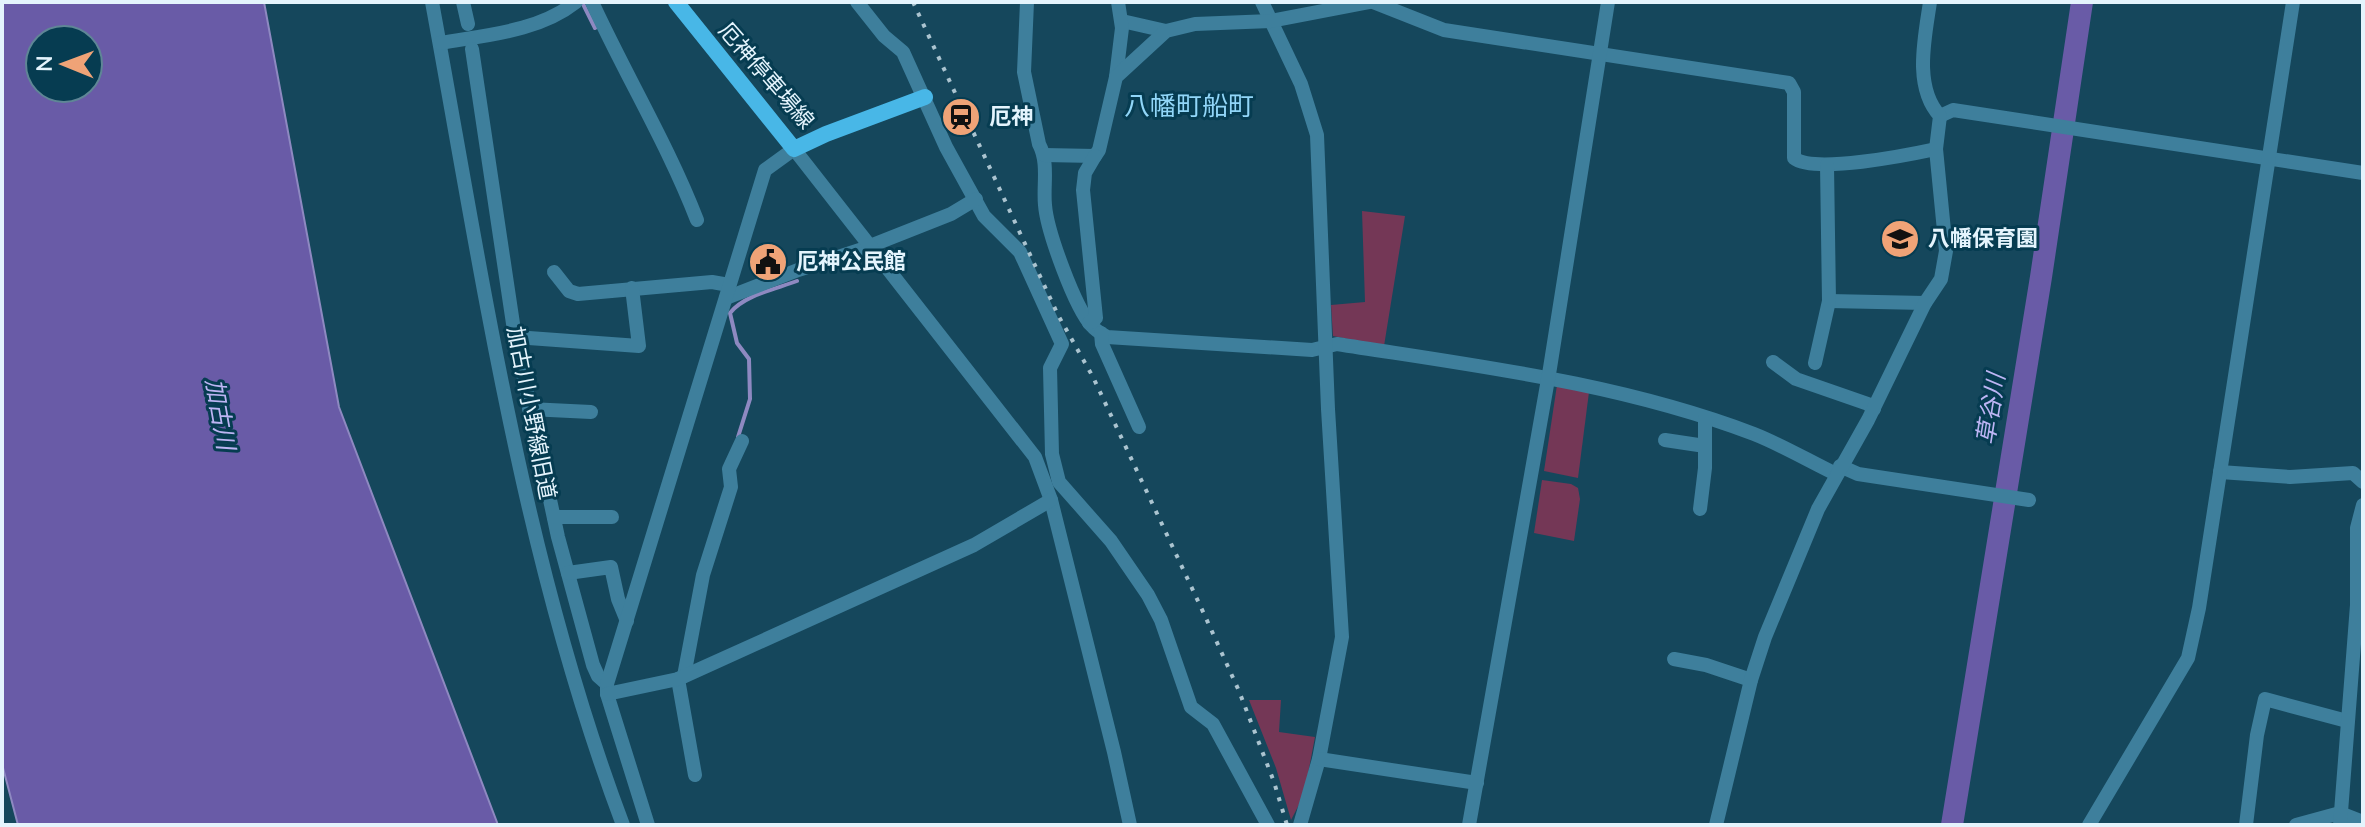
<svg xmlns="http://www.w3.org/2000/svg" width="2365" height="827" viewBox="0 0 2365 827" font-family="'Nunito Sans','Noto Sans JP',sans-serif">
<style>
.green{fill:#743756}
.water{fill:#695ba7;stroke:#8e89c1;stroke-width:2;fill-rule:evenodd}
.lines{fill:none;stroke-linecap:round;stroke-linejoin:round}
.stream{stroke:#8e89c1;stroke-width:4}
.river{stroke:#695ba7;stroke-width:22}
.minor{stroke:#3e7f9c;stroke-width:14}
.major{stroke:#48b7e7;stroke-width:16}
.rail{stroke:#abc4d0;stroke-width:4;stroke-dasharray:4 8;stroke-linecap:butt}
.labels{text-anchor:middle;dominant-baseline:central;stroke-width:6;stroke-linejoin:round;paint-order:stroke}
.street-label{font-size:22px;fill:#e4f4fd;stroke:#063c51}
.poi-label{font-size:22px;font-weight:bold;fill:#e4f4fd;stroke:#063c51;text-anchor:start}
.water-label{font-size:24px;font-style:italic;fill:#bdb5f4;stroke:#063c51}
.quarter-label{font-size:26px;fill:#91d6f8;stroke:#063c51}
</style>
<rect width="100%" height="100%" fill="#15475c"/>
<!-- green -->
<g class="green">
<polygon points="1362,211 1405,216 1384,346 1333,336 1331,305 1365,302"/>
<polygon points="1557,385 1589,392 1578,478 1544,471"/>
<polygon points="1542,480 1571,484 1578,488 1580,499 1574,541 1534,533"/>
<polygon points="1249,700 1281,700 1279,732 1315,737 1304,795 1291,820 1276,768"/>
</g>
<!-- water -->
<path class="water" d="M2,2H264L339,407L498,825H18L2,764ZM40,40H88V88H40Z"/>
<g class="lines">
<!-- stream -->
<g class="stream">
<polyline points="582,2 595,28"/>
<path d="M738,437L750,399L749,359L737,343L730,313C744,295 776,289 797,281"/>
</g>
<!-- river -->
<polyline class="river" points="1952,825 2041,277 2082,2"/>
<!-- minor -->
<g class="minor">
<path d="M432,2C483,279 523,560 623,825"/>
<polyline points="463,2 468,24"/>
<path d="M592,2C626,76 668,145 697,220"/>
<polyline points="857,2 884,36 903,52 946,147 984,216 1020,252 1062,344 1050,368 1052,454 1059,482 1111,541 1148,595 1161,620 1191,707 1213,724 1268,825"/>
<path d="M1027,2L1024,72L1039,144C1049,163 1043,185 1045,205C1047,231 1075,308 1092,326C1096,331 1102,334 1107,337L1312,350L1337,344C1477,366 1620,383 1754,434C1782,445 1809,461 1836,474"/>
<polyline points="1262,2 1301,84 1317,135 1328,409 1342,637 1319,759 1300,825"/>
<path d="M1373,2L1444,30L1789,83L1794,92V158C1814,174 1908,155 1936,149"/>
<polyline points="1122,21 1166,31"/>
<path d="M440,43C485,35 538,32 576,2"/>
<polyline points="472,49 515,337 558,537 593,665 598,676 607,684 607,694 648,825"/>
<polyline points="1116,77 1122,28 1118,2"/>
<polyline points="1940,116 1953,110 2363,173"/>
<polyline points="1044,155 1095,156 1099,150 1116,77 1166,31 1195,24 1271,21 1370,2"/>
<polyline points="870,246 951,214 976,199"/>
<polyline points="554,272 569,291 578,294 712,282 729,285"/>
<polyline points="726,298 798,270 869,247"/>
<polyline points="1829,301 1925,303"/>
<polyline points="1089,323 1096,318 1083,190 1085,173 1095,156"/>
<polyline points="1101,333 1102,344 1139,427"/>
<polyline points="515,337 639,346 632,288"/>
<polyline points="1773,362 1796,379 1868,404 1874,409"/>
<polyline points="1815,363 1829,301 1827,165"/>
<polyline points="529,409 591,412"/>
<polyline points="1665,440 1705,446"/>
<polyline points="1840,466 1858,474 2029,500"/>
<polyline points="2220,472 2290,477 2353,473 2363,482"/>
<polyline points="1700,509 1705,468 1705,418"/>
<polyline points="554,517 612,517"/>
<polyline points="568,573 611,567 618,599 627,621"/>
<polyline points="1674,659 1706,665 1751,680"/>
<polyline points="684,676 703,575 731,487 729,469 742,441"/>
<polyline points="678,679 695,775"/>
<polyline points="607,684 765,170 794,149 1035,457 1051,500 1114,752 1130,825"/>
<polyline points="607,694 678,679 974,545 1051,500"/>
<polyline points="1319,759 1477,783"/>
<polyline points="1469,825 1550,368 1608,2"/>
<path d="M1716,825L1751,680L1765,637L1818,509L1868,420L1925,303L1941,279L1946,251L1936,149L1940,116C1913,87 1925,37 1930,2"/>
<polyline points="2089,825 2188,658 2199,608 2293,2"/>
<polyline points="2246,825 2257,735 2265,699 2347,721"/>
<polyline points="2296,825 2340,813 2363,822"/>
<polyline points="2340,825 2357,605 2357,528 2363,505"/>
</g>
<!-- major -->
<polyline class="major" points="676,2 794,149 826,134 925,97"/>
<!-- rail -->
<polyline class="rail" points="913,2 1058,315 1093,377 1205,616 1239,691 1274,782 1287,825"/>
</g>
<!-- icons -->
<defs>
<g id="station-disc" transform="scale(2)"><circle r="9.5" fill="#efa377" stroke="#063c51"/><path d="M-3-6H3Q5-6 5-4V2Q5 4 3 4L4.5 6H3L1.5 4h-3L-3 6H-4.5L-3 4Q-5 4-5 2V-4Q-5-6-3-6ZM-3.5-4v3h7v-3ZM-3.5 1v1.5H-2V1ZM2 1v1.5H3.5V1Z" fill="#111"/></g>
<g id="school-disc" transform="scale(2)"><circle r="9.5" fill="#efa377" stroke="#063c51"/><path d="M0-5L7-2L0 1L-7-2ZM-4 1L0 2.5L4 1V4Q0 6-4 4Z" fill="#111"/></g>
<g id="civic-disc" transform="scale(2)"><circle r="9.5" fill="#efa377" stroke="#063c51"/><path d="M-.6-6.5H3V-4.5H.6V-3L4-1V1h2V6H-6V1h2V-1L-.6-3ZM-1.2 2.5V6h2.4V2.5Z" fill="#111"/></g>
</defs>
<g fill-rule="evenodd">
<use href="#station-disc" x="961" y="117"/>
<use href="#school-disc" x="1900" y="239"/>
<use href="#civic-disc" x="768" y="262"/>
</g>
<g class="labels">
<!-- street labels -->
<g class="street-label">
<text transform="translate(766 76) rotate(49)">厄神停車場線</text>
<text transform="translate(531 413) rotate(79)">加古川小野線旧道</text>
</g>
<!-- poi labels -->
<g class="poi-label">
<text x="989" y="117">厄神</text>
<text x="1928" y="239">八幡保育園</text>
<text x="796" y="262">厄神公民館</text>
</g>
<!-- water labels -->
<g class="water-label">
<text transform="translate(1991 409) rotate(-81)">草谷川</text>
<text transform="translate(220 414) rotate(80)">加古川</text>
</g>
<!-- quarter labels -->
<g class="quarter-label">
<text x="1189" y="106">八幡町船町</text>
</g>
</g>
<!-- border -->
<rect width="2365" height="827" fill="none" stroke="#e4f4fd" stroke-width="8"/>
<!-- north arrow -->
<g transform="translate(64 64) rotate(271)"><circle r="38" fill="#063c51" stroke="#5f8696" stroke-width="2"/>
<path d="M0-6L14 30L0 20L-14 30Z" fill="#efa377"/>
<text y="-12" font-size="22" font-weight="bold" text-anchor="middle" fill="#e4f4fd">N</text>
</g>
</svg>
